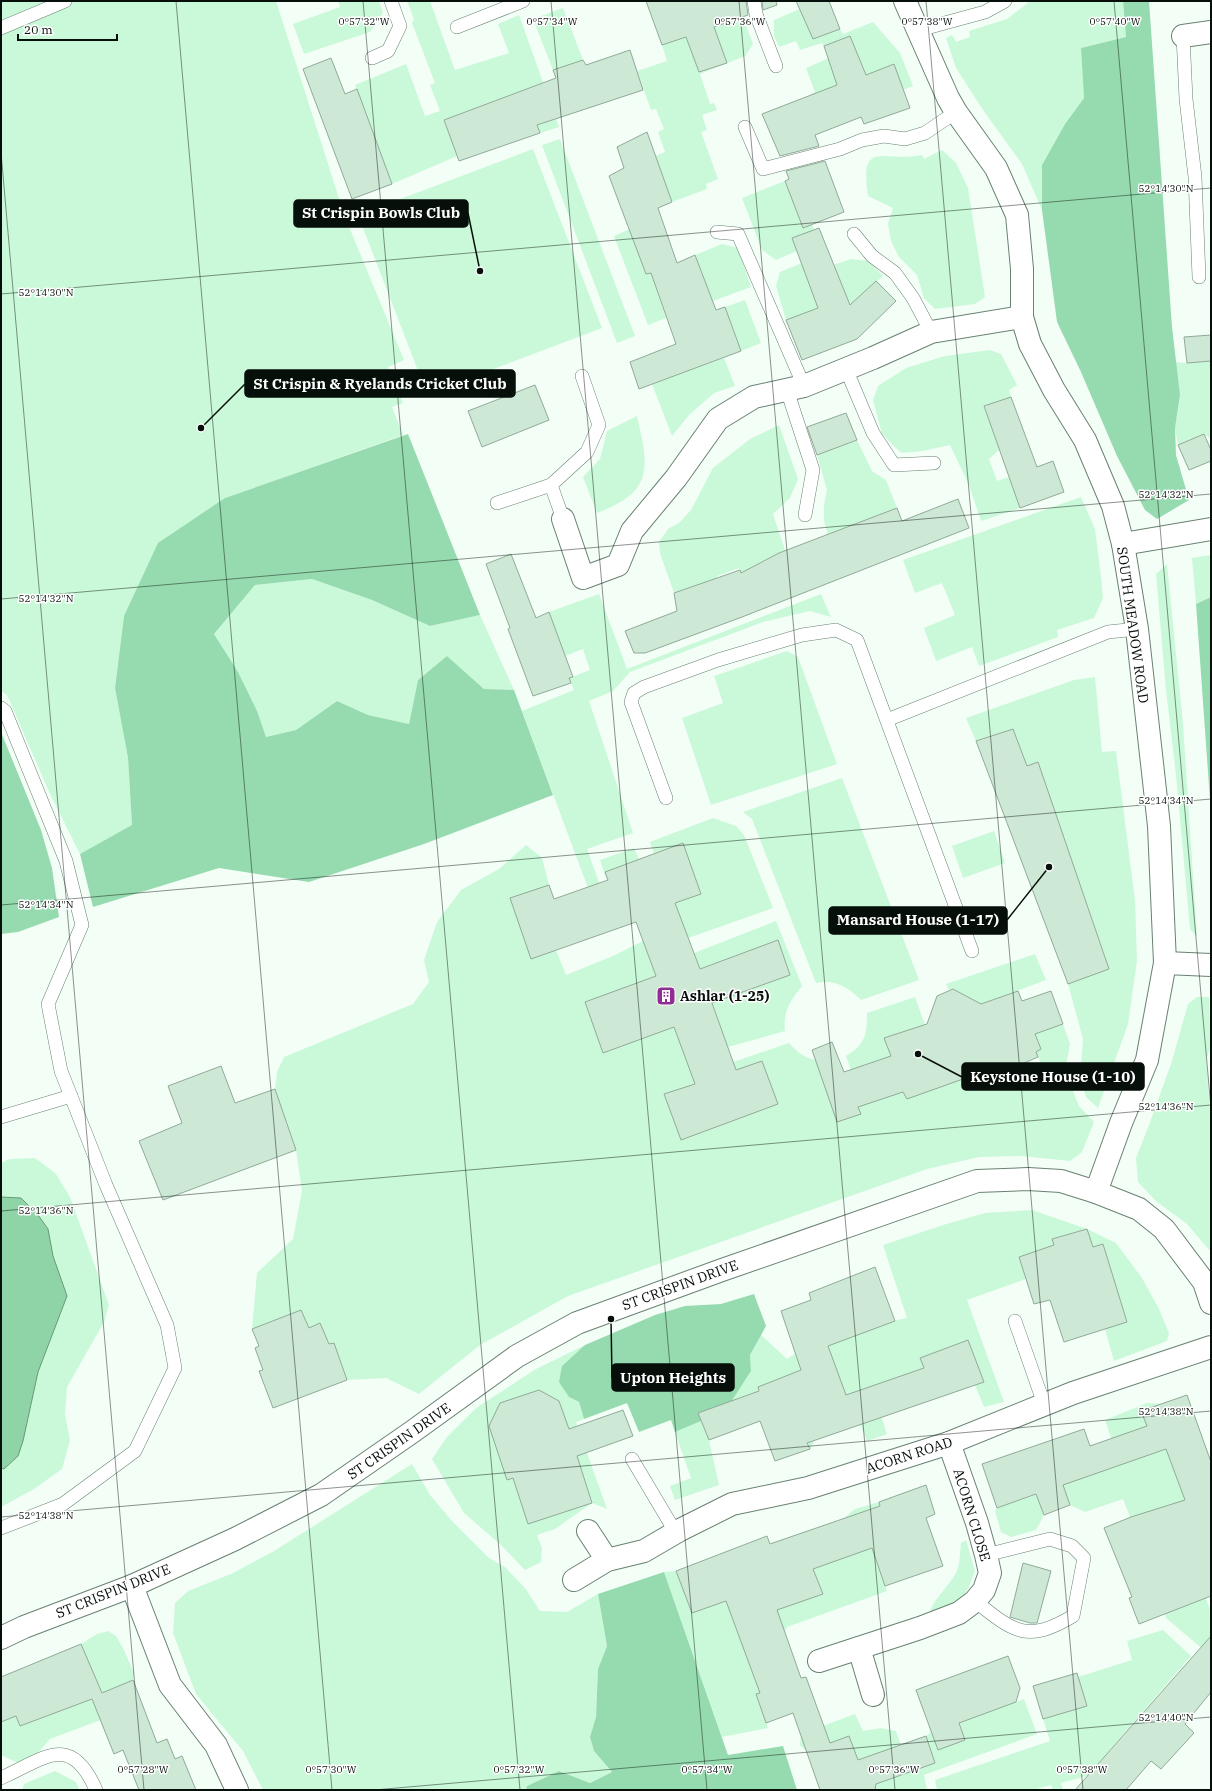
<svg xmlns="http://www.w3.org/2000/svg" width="1212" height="1791" viewBox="0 0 1212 1791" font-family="'IBM Plex Serif',serif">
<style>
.green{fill:#caf9d9;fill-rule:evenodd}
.forest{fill:#96dbaf}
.water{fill:#8ed4a7;stroke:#669978}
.building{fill:#cee8d6;stroke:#90aa98}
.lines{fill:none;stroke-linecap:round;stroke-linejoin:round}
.lane-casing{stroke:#698171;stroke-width:14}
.street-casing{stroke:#698171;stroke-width:24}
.lane{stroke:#fff;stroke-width:13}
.street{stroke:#fff;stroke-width:22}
.ticks{fill:none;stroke:#070f0a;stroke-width:1;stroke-opacity:0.45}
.labels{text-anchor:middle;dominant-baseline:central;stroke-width:3;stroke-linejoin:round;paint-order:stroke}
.street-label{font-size:14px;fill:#070f0a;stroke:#fff}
.poi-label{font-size:14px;font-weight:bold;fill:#070f0a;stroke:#fff;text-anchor:start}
.ticks-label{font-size:10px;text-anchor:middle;fill:#070f0a;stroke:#fff;stroke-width:3;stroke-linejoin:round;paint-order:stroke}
.leader{fill:none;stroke:#070f0a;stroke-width:1.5}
.callout-dot{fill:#070f0a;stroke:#fff;stroke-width:1.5}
.callout{fill:#070f0a;stroke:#070f0a;stroke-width:1.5}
.callout-label{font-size:15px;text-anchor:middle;font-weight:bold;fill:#fff}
</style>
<rect width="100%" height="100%" fill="#f3fef6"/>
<!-- green -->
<g class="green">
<polygon points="1,1 276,1 345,217 404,360 388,367 403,403 392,407 403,435 225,498 124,616 115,688 128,758 132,826 80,854 50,794 7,695 1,691"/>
<polygon points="338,1 379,1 383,13 370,32 304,54 293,24 340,7"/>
<polygon points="407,1 430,1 455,70 509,53 498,24 519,15 559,127 540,133 523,90 444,120 457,156 392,184 355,85 406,64 425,116 440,111 430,85 435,83 412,23 414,19"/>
<polygon points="1030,1 1046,2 1049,1 1123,1 1126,37 1081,48 1084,98 1065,124 1042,165 1042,210 1022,164 983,110 956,68 946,38 952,35 956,42 970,37 969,31 1007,19"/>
<polygon points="563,8 583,60 553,70 533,19"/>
<polygon points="800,9 813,39 840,29 843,34 873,22 900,53 913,86 903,90 894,64 811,104 808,96 815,92 806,68 829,58 822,43 800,50 796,41 779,47 774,36 774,20"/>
<polygon points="743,17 753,44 745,56 700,74 710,104 714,103 717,110 702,115 707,130 701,132 718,179 706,184 707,189 672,202 655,156 665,152 658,132 664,129 656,109 651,110 637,71 667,61 662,45"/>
<polygon points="560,139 635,336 617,343 542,145"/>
<polygon points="533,149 602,328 427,394 358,215"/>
<path d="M942,150L956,163L968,188L985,297L975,304L935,309L924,298L917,275L899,257L891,241L888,224L893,208L868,196C859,137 884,163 922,155L924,159Z"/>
<polygon points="785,181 802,227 812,224 814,230 793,238 797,251 776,260 762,250 742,198"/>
<polygon points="630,229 646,274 651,273 666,318 648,325 614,236"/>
<polygon points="722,244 738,248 751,287 713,301 695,255"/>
<polygon points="851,259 869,261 883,276 845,310 786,320 776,286 780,272 802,263 806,274"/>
<polygon points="745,300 761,343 741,351 725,307"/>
<polygon points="990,350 1001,354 1017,385 1009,390 1011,397 984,407 1000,449 989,459 997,481 1009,477 1020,508 981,521 969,485 950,445 923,451 901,453 882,434 873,400 878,386 906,368 945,356"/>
<polygon points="724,358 735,386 714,393 689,415 672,436 652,384"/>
<polygon points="1211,361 1211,439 1204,434 1178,445 1175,428 1180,395 1174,362 1187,363"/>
<path d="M637,416C649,468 654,492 597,513L583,477L600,459L607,431Z"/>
<polygon points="779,425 798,479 790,498 773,514 785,550 761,562 762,567 742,575 739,568 717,576 719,582 693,586 674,593 660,553 659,542 668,529 679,523 691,510 713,468 750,439"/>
<polygon points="857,440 872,471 886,480 897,508 828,535 824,521 824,505 827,490 817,455"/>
<polygon points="1081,497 1095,529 1101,577 1103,598 1094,618 1057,630 1058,637 979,666 972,647 936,661 924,628 955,615 942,583 915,593 903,560"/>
<polygon points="1211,555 1211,597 1196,604 1192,558"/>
<polygon points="1167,564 1183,724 1197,936 1190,929 1176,775 1166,690 1156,574"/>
<path d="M312,579L372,600L430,626L480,615L514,690L484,689L447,656L418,680L409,724L368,715L337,701L296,730L266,737C253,700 235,667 214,634L255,585Z"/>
<polygon points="599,594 627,669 821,594 831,617 810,611 763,622 630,672 613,691 589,701 633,833 587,849 600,885 588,888 522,711 574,690 569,678 590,670 583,649 565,656 549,612"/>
<polygon points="787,651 798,657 837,764 711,805 682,718 723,703 714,676"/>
<polygon points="1095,677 1102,752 1116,751 1135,901 1137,961 1128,1024 1098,1108 1086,1097 1080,1078 1083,1039 1068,984 1109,968 1038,762 1027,766 1013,729 976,741 966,718 1074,680"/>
<path d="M842,778L919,980L861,1000C848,987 835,979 816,983L752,819L743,812Z"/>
<polygon points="713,818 736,826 744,835 773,908 688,938 675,903 701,893 683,844 654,854 650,842"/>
<polygon points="994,831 1005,863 963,878 952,846"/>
<path d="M526,845L542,858L549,885L510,898L531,958L556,950L566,975L613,956L643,941L660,987L648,979L585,1002L603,1053L660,1032L670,1015L695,1084L664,1095L681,1140L778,1104L762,1061L736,1070L733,1062L789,1043C803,1059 813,1061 834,1061L837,1122L861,1114L858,1107L1011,1057L1024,1087L1046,1078L1036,1051L1041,1049L1035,1034L1063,1024L1070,1044L1065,1071L1079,1106L1094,1122L1082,1152L1070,1161L1021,1156L979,1157L927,1169L568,1296L480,1345L419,1394L386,1378L347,1380L334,1343L329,1344L320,1323L309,1328L301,1310L252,1329L257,1273L293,1239L302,1191L296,1150L275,1089L277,1072L284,1057L413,1004L429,982L424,960L437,922L461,890L499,869Z"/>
<polygon points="634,848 639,859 605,872 608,884 600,860"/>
<path d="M776,921L802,986C790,1001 783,1011 785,1031L728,1047L712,1003L790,975L778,940L699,969L694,953Z"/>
<polygon points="1035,954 1046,980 985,1003 973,1021 963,995 953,989 949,990 946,984"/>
<path d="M915,997L929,1036L919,1027L885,1038L891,1056L851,1070L846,1056C865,1045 867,1035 867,1013Z"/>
<polygon points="1197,997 1209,997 1211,1047 1206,1059 1211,1124 1211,1252 1187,1224 1157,1202 1138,1182 1136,1158 1149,1125 1172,1061 1188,1004"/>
<polygon points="35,1158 56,1174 70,1197 109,1305 104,1322 67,1387 65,1415 70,1440 62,1469 34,1489 1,1507 1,1468 4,1469 18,1456 23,1441 38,1372 67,1296 53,1256 48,1229 21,1198 1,1197 1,1163 10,1159"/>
<polygon points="1032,1210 1087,1229 1116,1243 1142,1278 1158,1307 1169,1333 1167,1341 1114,1361 1105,1329 1127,1322 1103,1245 1093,1247 1086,1229 1052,1239 1054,1245 1019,1257 1026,1279 967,1300 1004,1402 984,1407 975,1385 984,1382 968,1340 920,1358 935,1399 926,1401 915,1371 872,1387 887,1434 867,1441 860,1424 815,1440 810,1449 792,1402 778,1379 758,1387 766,1410 731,1402 751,1371 750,1355 760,1334 787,1359 824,1335 907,1318 883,1245 943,1225 985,1213"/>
<path d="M585,1345L563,1366L569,1397L579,1402L584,1419L576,1422L607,1509L592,1503L555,1529L537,1535L542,1548L541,1562L525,1570L501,1545L464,1513L432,1459L447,1437L476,1408L536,1369ZM539,1390L559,1401L592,1502L528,1524L513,1478L489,1426L500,1403Z"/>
<polygon points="1147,1403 1161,1404 1142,1411 1153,1443 1199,1428 1201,1435 1166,1449 1185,1500 1148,1563 1123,1499 1085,1512 1070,1505 1060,1479 1120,1465 1105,1420"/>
<polygon points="701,1421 709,1440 719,1485 675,1500 670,1486 691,1478 675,1432"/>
<polygon points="412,1464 430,1495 452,1521 489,1558 505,1567 525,1588 540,1611 567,1612 598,1594 607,1646 598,1669 596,1717 590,1737 594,1751 612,1772 590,1783 559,1771 527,1786 526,1790 263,1790 243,1751 196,1694 173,1633 175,1603 188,1591 231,1574 274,1551"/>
<polygon points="1034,1489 1044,1515 1036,1530 1011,1537 1001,1532 995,1511 997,1508 1032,1496"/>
<polygon points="879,1502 887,1531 876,1560 887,1591 787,1627 760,1693 756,1694 768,1728 722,1737 664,1572 676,1571 692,1613 785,1581 810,1598 823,1594 813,1568 855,1554 843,1519 855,1509"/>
<path d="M966,1540L975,1571L968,1589L959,1602L930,1613C931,1602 951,1584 957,1571C960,1563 960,1552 961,1543Z"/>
<polygon points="1202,1587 1211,1612 1211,1656 1166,1618 1165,1614"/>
<polygon points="1163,1630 1191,1656 1087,1776 1061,1783 1063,1790 1053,1790 1051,1785 1033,1790 937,1790 935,1780 1050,1741 1043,1719 1087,1706 1078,1677 1132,1660 1127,1641"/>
<polygon points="108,1631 116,1636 124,1650 134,1673 133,1680 105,1692 114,1715 50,1739 37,1754 18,1763 1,1755 1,1722 16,1716 20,1726 49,1715 81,1644 97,1634"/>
<polygon points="1024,1699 1037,1734 924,1775 927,1790 868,1790 849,1736 806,1751 800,1745 801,1734 855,1714 863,1731 881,1728 896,1731 910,1772 935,1763 926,1736 931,1732 941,1729 948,1746 965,1740 959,1723"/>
<polygon points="55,1771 76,1782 79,1790 22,1790 24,1784"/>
</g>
<!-- forest -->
<g class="forest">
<polygon points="1123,1 1149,1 1172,327 1180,395 1175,428 1176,455 1189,500 1157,519 1145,510 1117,456 1081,372 1057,322 1042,210 1042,165 1065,124 1084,98 1081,48 1126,37"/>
<polygon points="408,434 480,615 430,626 372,600 312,579 255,585 214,634 238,672 257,711 266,737 296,730 337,701 368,715 409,724 418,680 447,656 484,689 514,690 553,795 424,844 309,882 219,868 93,907 80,854 132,825 128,758 115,688 124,616 158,543 225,498"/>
<polygon points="1211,597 1211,814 1196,604"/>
<polygon points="1,732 41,830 52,868 59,917 18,932 1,934"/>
<polygon points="754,1294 766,1326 750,1355 751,1371 731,1402 699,1413 701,1421 675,1432 671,1420 639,1432 627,1403 584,1419 579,1402 569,1397 559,1382 562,1366 585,1345 655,1315 685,1306 721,1304"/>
<polygon points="664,1572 728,1755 783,1746 797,1790 526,1790 527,1786 559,1771 590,1783 612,1772 594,1751 590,1737 596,1717 598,1669 607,1646 598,1594"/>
</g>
<!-- water -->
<polygon class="water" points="1,1197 21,1198 38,1215 48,1229 53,1256 67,1296 38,1372 23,1441 18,1456 4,1469 1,1468"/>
<!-- building -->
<g class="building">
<polygon points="646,1 746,1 748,15 714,27 727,63 699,72 686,37 662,45"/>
<polygon points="762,1 776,1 777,5 763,10"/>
<polygon points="796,1 829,1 840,29 813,39"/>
<polygon points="850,36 866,75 894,64 910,108 864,124 861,117 815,135 819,146 780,156 762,114 837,85 824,46"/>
<polygon points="630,50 643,90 537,125 540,133 459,161 444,120 556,78 553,70 583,60 586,65"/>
<polygon points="331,58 345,94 357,89 392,184 352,199 303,69"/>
<polygon points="647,132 672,202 658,208 677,263 695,255 716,310 725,307 741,351 639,389 630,362 676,344 651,273 646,274 609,176 624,168 617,147"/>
<polygon points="825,161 844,212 803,228 785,181 789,179 786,171"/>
<polygon points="819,228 850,305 876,281 896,301 857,339 802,360 786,320 818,308 792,238"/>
<polygon points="1211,335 1211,361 1187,363 1184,337"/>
<polygon points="535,385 549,420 482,447 468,411"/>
<polygon points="1011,397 1037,467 1053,461 1064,492 1020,508 984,406"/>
<polygon points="846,413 857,440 817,455 807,427"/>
<polygon points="1204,434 1211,450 1211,461 1189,470 1178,445"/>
<polygon points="958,499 969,528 742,617 645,653 634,653 625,631 677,611 674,593 740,570 741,573 779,553 897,508 902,521"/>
<polygon points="511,554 536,618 549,612 573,677 569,678 571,683 533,696 508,629 510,628 486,564"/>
<polygon points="1013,729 1027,766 1038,762 1109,969 1068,984 976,741"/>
<polygon points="683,843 701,894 675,903 700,969 778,940 790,975 712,1003 736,1070 762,1061 778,1104 681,1140 664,1094 695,1084 674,1027 603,1053 585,1002 656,976 636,922 531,959 510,898 549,885 554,899 608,880 605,872"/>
<polygon points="953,989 981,1004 1018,991 1022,1001 1051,991 1063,1024 1035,1034 1041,1049 1036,1052 1038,1057 967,1088 963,1079 907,1099 903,1092 858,1107 861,1114 837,1122 812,1050 832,1042 844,1072 891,1056 884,1038 927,1024 937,996"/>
<polygon points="221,1066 235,1103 275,1089 296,1150 163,1200 139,1141 182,1123 168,1086"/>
<polygon points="1087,1229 1093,1247 1103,1244 1127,1322 1064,1342 1050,1300 1034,1304 1019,1257 1054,1245 1052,1239"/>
<polygon points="875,1267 895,1321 828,1346 846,1395 924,1368 920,1358 968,1340 984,1382 807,1443 810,1449 775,1461 760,1421 709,1440 698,1413 759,1391 758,1387 801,1370 781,1311 811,1300 809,1293"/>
<polygon points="301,1310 309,1328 320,1323 329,1344 334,1343 347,1380 273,1408 259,1371 263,1370 255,1348 259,1346 252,1329"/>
<polygon points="539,1390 559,1401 569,1429 623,1410 633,1436 577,1456 592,1503 528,1524 513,1478 507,1480 489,1426 500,1403"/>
<polygon points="1187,1395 1211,1462 1211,1596 1139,1624 1129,1598 1132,1597 1104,1528 1131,1517 1185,1500 1166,1449 1063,1485 1070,1505 1044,1515 1036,1494 997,1508 982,1464 1084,1429 1090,1446 1147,1426 1141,1411"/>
<polygon points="926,1485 935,1514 926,1518 943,1566 885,1586 872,1548 813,1569 823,1594 777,1610 801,1678 806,1677 830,1743 849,1736 858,1760 926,1736 935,1763 876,1784 875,1790 820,1790 793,1713 766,1723 756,1694 760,1693 726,1601 692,1613 676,1571 767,1536 770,1544 880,1506 879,1502"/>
<polygon points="1023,1563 1051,1571 1037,1623 1030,1623 1010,1617"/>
<polygon points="1211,1636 1211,1692 1185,1724 1194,1733 1161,1769 1151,1761 1126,1790 1075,1790"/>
<polygon points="81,1644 102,1693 133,1680 157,1743 167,1739 175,1759 182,1756 196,1790 139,1790 123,1750 114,1754 92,1699 20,1726 16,1716 1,1722 1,1677"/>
<polygon points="1008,1656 1020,1688 1016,1702 959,1723 965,1740 938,1750 916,1690"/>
<polygon points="1077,1673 1087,1706 1043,1719 1033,1686"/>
</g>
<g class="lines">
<!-- lane casing -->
<g class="lane-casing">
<g id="lane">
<polyline points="754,1 756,14 776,66"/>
<polyline points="457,27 523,1"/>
<polyline points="1,28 65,1"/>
<polyline points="919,30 985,12 1005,1"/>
<polyline points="1183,36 1186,99 1195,177 1199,277"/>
<polyline points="372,58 388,51 400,26 391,1"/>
<polyline points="745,127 763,169 840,149 862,140 884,136 905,139 925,133 956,112"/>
<polyline points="717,232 738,234 804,386"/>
<polyline points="854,234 872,256 895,273 913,298 931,332"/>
<polyline points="846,369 873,433 894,465 934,463"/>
<polyline points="787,390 813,470 805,515"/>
<polyline points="551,485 563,519"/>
<polyline points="497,503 551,485 587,452 599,425 582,376"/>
<polyline points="1,708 5,711 66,861 82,925 48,1004 61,1071 106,1185 167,1325 175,1368 135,1451 63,1504 1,1528"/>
<polyline points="887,720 1108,632 1137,629"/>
<polyline points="666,798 631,702 634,693 644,687 718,660 802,635 836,630 857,640 972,951"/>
<polyline points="1,1117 71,1096"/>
<polyline points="1015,1321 1044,1404"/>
<polyline points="632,1459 676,1533"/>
<path d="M975,1601C1013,1631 1026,1644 1073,1616L1084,1558L1072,1546L1050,1539L986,1555"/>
<path d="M1,1778C45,1758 71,1732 96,1790"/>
</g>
</g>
<!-- street casing -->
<g class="street-casing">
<g id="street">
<polyline points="905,1 948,98 956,112 996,168 1017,215 1022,269 1022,317 1030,344 1054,390 1085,440 1113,506 1123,544 1137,629 1159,826 1165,963 1147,1060 1121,1123 1096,1192"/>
<polyline points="1183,36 1211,32"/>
<polyline points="563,519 583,578 618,565 632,531 676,478 718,419 754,397 804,386 873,358 931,332 1022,317"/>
<polyline points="1123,544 1211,529"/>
<polyline points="1165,963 1211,965"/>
<polyline points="588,1531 607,1560"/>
<polyline points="574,1580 607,1560 644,1551 680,1530 732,1504 808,1488 949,1443 1073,1393 1211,1347"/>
<polyline points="132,1586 170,1685 216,1745 237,1790"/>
<polyline points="1,1638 24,1627 132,1586 235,1539 321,1495 412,1432 517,1356 577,1323 722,1270 977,1181 1028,1179 1061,1181 1096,1192 1139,1209 1164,1229 1204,1282 1211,1303"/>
<polyline points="859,1648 873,1695"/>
<polyline points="819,1661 920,1628 959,1613 975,1601 984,1590 990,1573 986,1555 977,1523 949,1443"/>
</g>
</g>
<!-- lane -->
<use href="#lane" class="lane"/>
<!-- street -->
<use href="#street" class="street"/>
</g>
<!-- ticks -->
<path class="ticks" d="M176,1L332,1790M363,1L520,1790M551,1L707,1790M739,1L895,1790M926,1L1083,1790M1114,1L1211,1109M1,152L144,1790M1,294L1211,188M1,599L1211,494M1,905L1211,799M1,1211L1211,1105M1,1517L1211,1411M374,1790L1211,1717"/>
<!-- icons -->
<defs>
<g id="building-square" transform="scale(1)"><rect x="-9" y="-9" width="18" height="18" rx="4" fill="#8f2d95" stroke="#fff"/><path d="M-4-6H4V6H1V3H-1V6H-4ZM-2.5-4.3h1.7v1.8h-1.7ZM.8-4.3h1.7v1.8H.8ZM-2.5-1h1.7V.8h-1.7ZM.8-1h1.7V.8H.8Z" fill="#fff"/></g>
</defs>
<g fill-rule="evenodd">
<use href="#building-square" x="666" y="996"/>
</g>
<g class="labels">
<!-- street labels -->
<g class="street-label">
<text transform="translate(1133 625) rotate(82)">SOUTH MEADOW ROAD</text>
<text transform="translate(680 1285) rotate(-20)">ST CRISPIN DRIVE</text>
<text transform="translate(399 1441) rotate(-35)">ST CRISPIN DRIVE</text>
<text transform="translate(909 1455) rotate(-18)">ACORN ROAD</text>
<text transform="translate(972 1515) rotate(73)">ACORN CLOSE</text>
<text transform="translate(113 1591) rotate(-22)">ST CRISPIN DRIVE</text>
</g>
<!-- poi labels -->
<g class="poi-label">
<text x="680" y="996">Ashlar (1-25)</text>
</g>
</g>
<g class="ticks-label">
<text x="364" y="25">0°57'32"W</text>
<text x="552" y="25">0°57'34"W</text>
<text x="740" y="25">0°57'36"W</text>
<text x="927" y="25">0°57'38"W</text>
<text x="1115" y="25">0°57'40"W</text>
<text x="1166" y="192">52°14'30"N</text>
<text x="46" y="296">52°14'30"N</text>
<text x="1166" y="498">52°14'32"N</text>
<text x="46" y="602">52°14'32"N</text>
<text x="1166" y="804">52°14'34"N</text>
<text x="46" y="908">52°14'34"N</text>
<text x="1166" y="1110">52°14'36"N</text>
<text x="46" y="1214">52°14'36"N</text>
<text x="1166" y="1415">52°14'38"N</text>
<text x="46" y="1519">52°14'38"N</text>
<text x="1166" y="1721">52°14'40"N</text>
<text x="143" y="1773">0°57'28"W</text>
<text x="331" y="1773">0°57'30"W</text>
<text x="519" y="1773">0°57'32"W</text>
<text x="707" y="1773">0°57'34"W</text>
<text x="894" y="1773">0°57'36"W</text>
<text x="1082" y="1773">0°57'38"W</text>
</g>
<!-- callouts -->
<path class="leader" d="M480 271L468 213M201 428L245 384M1049 867L1007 920M918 1054L962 1077M611 1319L612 1378"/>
<g class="callout-dot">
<circle cx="480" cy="271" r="4"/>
<circle cx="201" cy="428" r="4"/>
<circle cx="1049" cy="867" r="4"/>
<circle cx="918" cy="1054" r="4"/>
<circle cx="611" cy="1319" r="4"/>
</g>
<g class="callout">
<rect x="294" y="200" width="174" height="27" rx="4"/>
<rect x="245" y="370" width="270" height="27" rx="4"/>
<rect x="829" y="907" width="178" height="27" rx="4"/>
<rect x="962" y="1063" width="182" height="27" rx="4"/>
<rect x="612" y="1364" width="122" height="27" rx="4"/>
</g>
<g class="callout-label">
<text x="381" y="218">St Crispin Bowls Club</text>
<text x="380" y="389">St Crispin &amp; Ryelands Cricket Club</text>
<text x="918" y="925">Mansard House (1-17)</text>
<text x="1053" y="1082">Keystone House (1-10)</text>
<text x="673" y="1383">Upton Heights</text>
</g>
<!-- border -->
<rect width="1212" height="1791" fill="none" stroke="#070f0a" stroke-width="4"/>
<!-- scale -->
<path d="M18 34v6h99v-6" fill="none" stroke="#070f0a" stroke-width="2"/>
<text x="24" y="34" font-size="12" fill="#070f0a" stroke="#ffffff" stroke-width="3" paint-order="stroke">20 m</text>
</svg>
